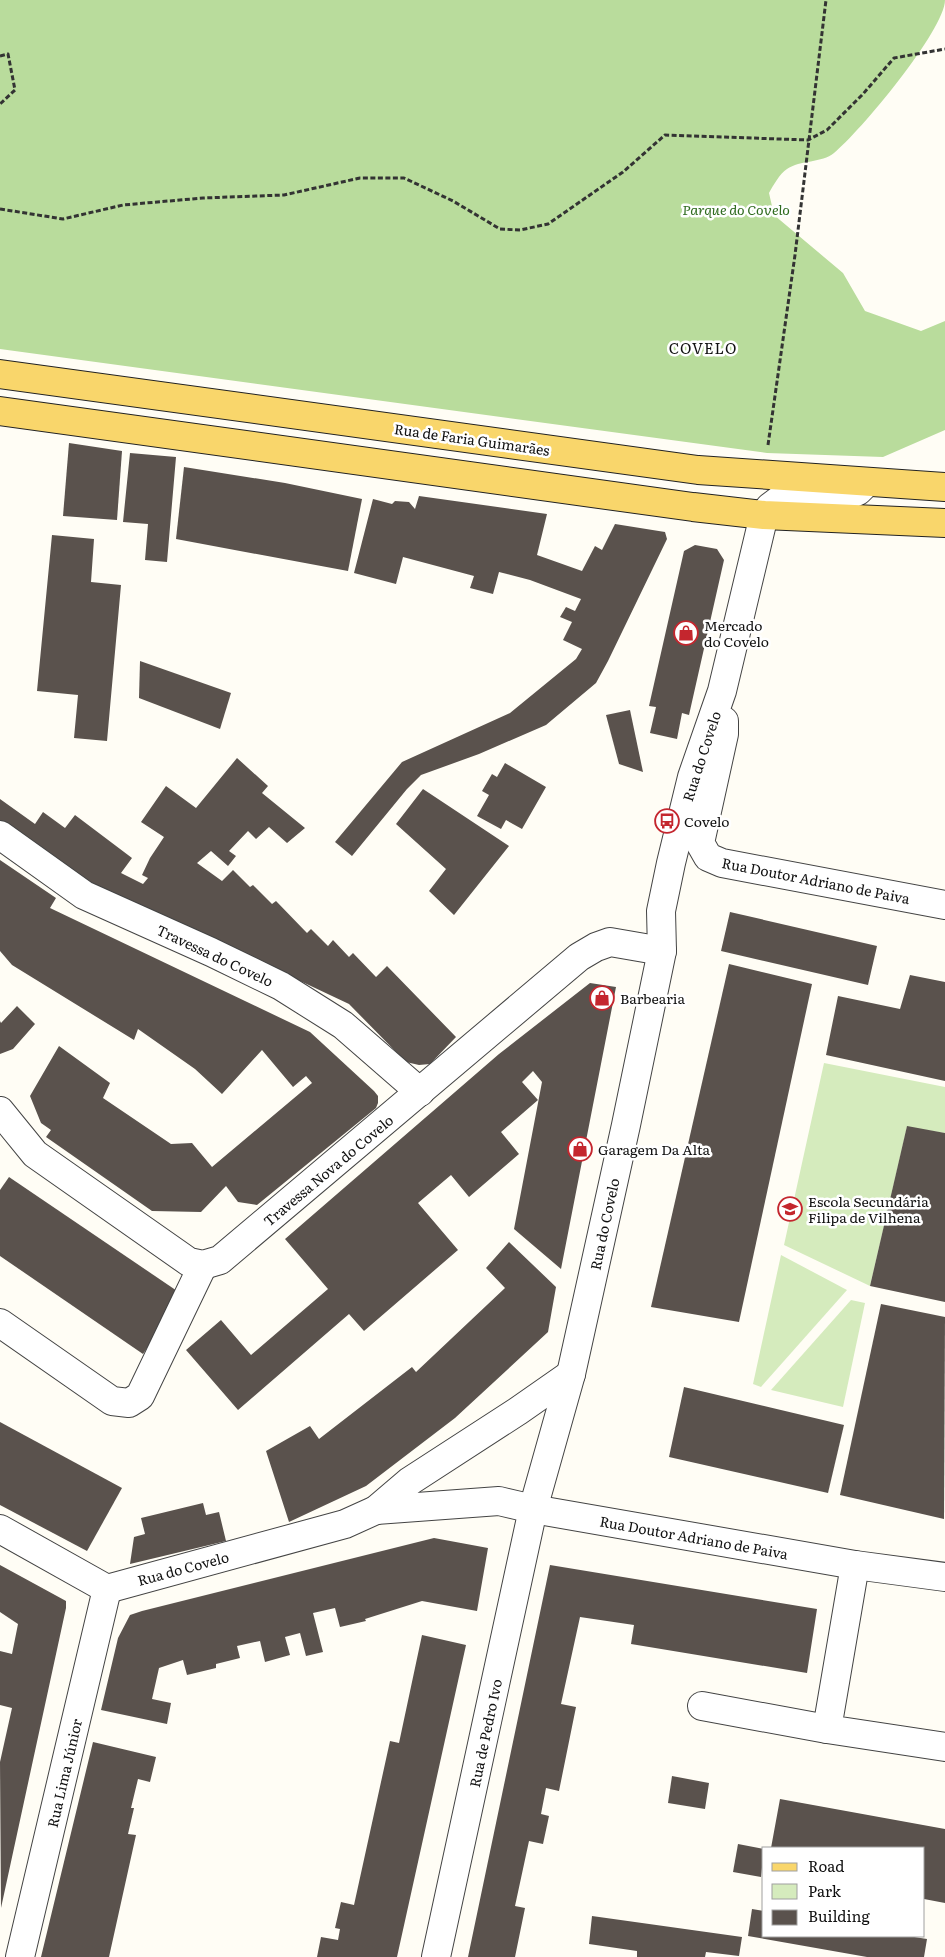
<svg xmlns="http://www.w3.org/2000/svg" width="945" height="1957" viewBox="0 0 945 1957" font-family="Literata,serif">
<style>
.green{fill:#d5ebbd}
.forest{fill:#b9dc9c}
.building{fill:#5a524d}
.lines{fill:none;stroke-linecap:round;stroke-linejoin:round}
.minor-casing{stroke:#444;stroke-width:30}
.major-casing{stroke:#222;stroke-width:30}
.path{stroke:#333;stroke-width:3;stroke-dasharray:5 2.5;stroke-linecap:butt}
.minor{stroke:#fff;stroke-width:28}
.major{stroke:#f9d66b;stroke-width:28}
.labels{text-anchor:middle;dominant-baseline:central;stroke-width:5;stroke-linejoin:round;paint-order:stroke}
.park-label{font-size:14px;font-style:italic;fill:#2f6b1f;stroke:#fff}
.street-label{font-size:14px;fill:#111;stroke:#fff}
.poi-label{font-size:14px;fill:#111;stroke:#fff;text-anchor:start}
.neighbourhood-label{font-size:15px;letter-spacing:1px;fill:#111;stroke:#fff}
</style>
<rect width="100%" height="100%" fill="#fffdf5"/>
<!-- green -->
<g class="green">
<polygon points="824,1063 945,1087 945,1133 907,1127 870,1286 784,1245"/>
<polygon points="781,1255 847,1290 761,1387 753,1384"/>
<polygon points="851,1300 865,1303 843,1407 771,1390"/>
</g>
<!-- forest -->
<path class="forest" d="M0,0H945C945,30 859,133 834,153C822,163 800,160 787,169C780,173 773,186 769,193L774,215L843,273L865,311L921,331L945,321V430L883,457L767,453L0,349Z"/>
<!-- building -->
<g class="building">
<polygon points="69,443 122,451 117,520 63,516"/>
<polygon points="130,453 176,457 167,562 145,560 148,524 123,522"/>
<polygon points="184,467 285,483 362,499 348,571 176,539"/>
<polygon points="419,496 547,514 537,555 582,571 595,546 602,550 615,524 665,532 667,539 608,661 596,683 546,725 479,754 421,775 407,789 352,856 335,842 402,762 510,713 576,659 582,649 563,640 572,622 560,617 566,607 575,611 581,599 530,580 499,572 493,594 470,588 474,576 403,557 396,584 354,573 373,499 392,504 395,501 409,502 415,509"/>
<polygon points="52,535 94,539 91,582 121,585 107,741 74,738 78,695 37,691"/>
<polygon points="695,545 717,549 724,560 689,715 682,713 677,739 650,733 656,707 649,706 684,551"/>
<polygon points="140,661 231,693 220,729 139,698"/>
<polygon points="630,710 643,772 619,764 606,715"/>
<polygon points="237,758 268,786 262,793 305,828 287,843 269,827 256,839 248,831 229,851 236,856 228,866 211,851 197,863 222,881 233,870 250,887 253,885 272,904 276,901 307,933 311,929 328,946 333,940 349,957 353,953 376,977 387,966 456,1037 430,1064 419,1065 406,1062 349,1004 296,979 129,908 0,830 0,799 35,824 43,812 65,828 75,815 132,858 121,873 143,884 148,878 142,875 150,858 164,837 141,822 166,786 196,808"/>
<polygon points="505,763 546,787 522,829 506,820 501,829 477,816 489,795 482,791 492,774 497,777"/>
<polygon points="423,789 509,846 454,915 429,891 446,869 396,824"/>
<polygon points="0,860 56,898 50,908 310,1032 374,1091 378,1096 378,1103 376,1108 257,1205 238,1202 226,1186 201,1212 152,1211 46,1137 51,1130 41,1123 30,1096 59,1046 110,1083 103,1098 171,1144 192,1143 212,1167 312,1083 306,1076 293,1087 262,1050 222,1094 195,1069 138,1029 134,1040 12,965 0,951"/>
<polygon points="730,912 877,946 868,985 721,951"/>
<polygon points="729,964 812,984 739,1322 651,1307"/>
<polygon points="910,975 945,982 945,1081 826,1055 838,996 900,1009"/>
<polygon points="590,983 616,987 561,1269 514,1229 542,1082 533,1071 522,1082 538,1100 501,1132 519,1154 469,1197 451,1175 418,1203 458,1250 364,1331 349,1314 238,1410 186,1350 221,1320 251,1355 328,1289 285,1239 499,1054"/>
<polygon points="17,1006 35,1024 13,1049 0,1054 0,1021 1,1023"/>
<polygon points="907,1126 945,1133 945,1302 870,1286"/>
<polygon points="9,1177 183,1295 143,1354 0,1256 0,1190"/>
<polygon points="509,1242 556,1287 548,1332 455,1418 366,1486 289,1522 266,1451 310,1426 319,1439 412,1367 416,1372 505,1288 486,1268"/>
<polygon points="881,1304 945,1317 944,1519 840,1495"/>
<polygon points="684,1387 844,1425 828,1493 669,1457"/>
<polygon points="0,1422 122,1488 87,1551 0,1505"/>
<polygon points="203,1503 206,1515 219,1512 226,1541 130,1564 134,1537 145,1534 141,1518"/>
<polygon points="434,1538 488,1548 477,1611 422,1601 365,1619 366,1621 340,1627 335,1608 313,1613 323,1652 306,1656 300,1633 285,1637 290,1655 265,1662 260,1641 237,1646 240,1658 216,1664 216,1668 187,1675 183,1660 159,1668 152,1699 171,1703 167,1724 101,1710 118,1638 130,1615 142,1611"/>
<polygon points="0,1565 66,1601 66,1608 1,1908 0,1762 12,1708 0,1705 0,1651 12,1654 18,1624 0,1612"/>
<polygon points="550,1565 817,1609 807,1673 631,1644 634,1625 580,1617 561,1704 576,1707 559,1791 546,1788 541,1814 549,1816 543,1844 529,1841 515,1906 525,1908 515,1957 468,1957"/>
<polygon points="422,1635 466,1645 397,1957 317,1957 321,1937 338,1940 340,1929 335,1928 341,1902 354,1905 390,1741 399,1743"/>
<polygon points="93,1742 156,1757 150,1782 138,1779 131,1808 134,1808 128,1834 136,1835 109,1957 41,1957"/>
<polygon points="672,1776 709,1783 705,1809 668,1803"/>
<polygon points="780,1799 945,1829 945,1903 924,1899 924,1848 771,1848"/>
<polygon points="738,1844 764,1849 761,1877 733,1872"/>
<polygon points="752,1909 764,1911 764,1936 908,1936 927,1939 924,1957 867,1957 748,1936"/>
<polygon points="592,1916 742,1937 739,1956 706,1952 705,1957 637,1957 637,1951 589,1944"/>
</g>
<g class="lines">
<!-- minor casing -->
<g class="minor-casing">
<g id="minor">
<polyline points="724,721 724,734 700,843 708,857 722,863 945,905"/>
<polyline points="0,835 84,895 211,952 281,986 343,1025 420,1092"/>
<polyline points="0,1111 35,1154 189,1262 203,1265 220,1260 579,957 596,947 610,942 662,951"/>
<polyline points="0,1323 112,1401 129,1403 140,1396 203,1265"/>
<polyline points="376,1510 499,1501 533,1509 855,1565 945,1577"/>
<polyline points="0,1529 107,1589 345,1524 376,1510 410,1481 518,1411 571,1374"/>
<polyline points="855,1565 827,1729 945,1747"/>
<polyline points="702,1706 827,1729"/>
<polyline points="20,1957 107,1589"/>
<polyline points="436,1957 533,1509 571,1374 626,1125 662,951 661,911 671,863 692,777 722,691 764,515 770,507 782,498 847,496 858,491 866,483"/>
</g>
</g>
<!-- major casing -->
<g class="major-casing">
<g id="major">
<polyline points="0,374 698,470 945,487"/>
<polyline points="0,411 693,507 764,515 945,523"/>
</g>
</g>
<!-- path -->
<g class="path">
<polyline points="0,56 8,54 15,90 0,104"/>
<polyline points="0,209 63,219 123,205 203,198 284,195 360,178 404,178 453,201 500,229 520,230 548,224 623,172 665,135 808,140 827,130 863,94 894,58 945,49"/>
<polyline points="768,445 795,255 826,0"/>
</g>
<!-- minor -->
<use href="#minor" class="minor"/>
<!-- major -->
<use href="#major" class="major"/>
</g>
<!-- icons -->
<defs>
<g id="shop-ring" transform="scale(1.25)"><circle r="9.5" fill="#fff" stroke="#c4262e" stroke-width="1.5"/><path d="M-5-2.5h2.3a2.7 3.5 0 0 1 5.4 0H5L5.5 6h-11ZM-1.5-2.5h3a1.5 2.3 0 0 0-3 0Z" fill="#c4262e"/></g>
<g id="bus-ring" transform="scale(1.25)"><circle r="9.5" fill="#fff" stroke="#c4262e" stroke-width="1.5"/><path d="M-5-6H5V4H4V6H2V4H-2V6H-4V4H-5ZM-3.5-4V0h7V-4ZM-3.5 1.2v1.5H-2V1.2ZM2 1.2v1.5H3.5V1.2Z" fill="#c4262e"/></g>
<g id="school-ring" transform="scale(1.25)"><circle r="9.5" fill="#fff" stroke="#c4262e" stroke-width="1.5"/><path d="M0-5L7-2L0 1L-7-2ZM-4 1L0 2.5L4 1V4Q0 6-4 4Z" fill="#c4262e"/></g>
</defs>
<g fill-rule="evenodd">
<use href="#shop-ring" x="686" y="633"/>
<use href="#bus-ring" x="667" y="821"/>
<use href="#shop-ring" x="602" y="998"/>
<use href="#shop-ring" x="580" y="1149"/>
<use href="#school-ring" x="790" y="1209"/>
</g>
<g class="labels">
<!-- park labels -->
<g class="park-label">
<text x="736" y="209">Parque do Covelo</text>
</g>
<!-- street labels -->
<g class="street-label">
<text transform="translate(472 439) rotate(8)">Rua de Faria Guimarães</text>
<text transform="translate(701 756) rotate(-72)">Rua do Covelo</text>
<text transform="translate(816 880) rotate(11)">Rua Doutor Adriano de Paiva</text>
<text transform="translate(215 955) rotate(25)">Travessa do Covelo</text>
<text transform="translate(328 1170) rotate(-40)">Travessa Nova do Covelo</text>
<text transform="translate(604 1224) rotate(-78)">Rua do Covelo</text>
<text transform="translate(694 1537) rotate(10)">Rua Doutor Adriano de Paiva</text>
<text transform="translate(183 1568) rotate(-15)">Rua do Covelo</text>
<text transform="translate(485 1733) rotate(-78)">Rua de Pedro Ivo</text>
<text transform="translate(64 1773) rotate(-77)">Rua Lima Júnior</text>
</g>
<!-- poi labels -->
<g class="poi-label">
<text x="704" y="625">Mercado<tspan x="704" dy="16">do Covelo</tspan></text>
<text x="684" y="821">Covelo</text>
<text x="620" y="998">Barbearia</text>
<text x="598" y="1149">Garagem Da Alta</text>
<text x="808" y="1201">Escola Secundária<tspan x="808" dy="16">Filipa de Vilhena</tspan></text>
</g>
<!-- neighbourhood labels -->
<g class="neighbourhood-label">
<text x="703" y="347">COVELO</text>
</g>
</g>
<!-- legend -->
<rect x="762" y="1847" width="162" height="90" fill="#ffffff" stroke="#a0a0a0"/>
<rect x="772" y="1863" width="25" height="8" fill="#f9d66b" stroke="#a0a0a0"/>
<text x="808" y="1872" font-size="15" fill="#111111">Road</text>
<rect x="772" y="1884" width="25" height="15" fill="#d5ebbd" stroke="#a0a0a0"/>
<text x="808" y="1897" font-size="15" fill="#111111">Park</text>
<rect x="772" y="1910" width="25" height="15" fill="#5a524d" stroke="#a0a0a0"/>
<text x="808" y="1922" font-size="15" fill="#111111">Building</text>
</svg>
